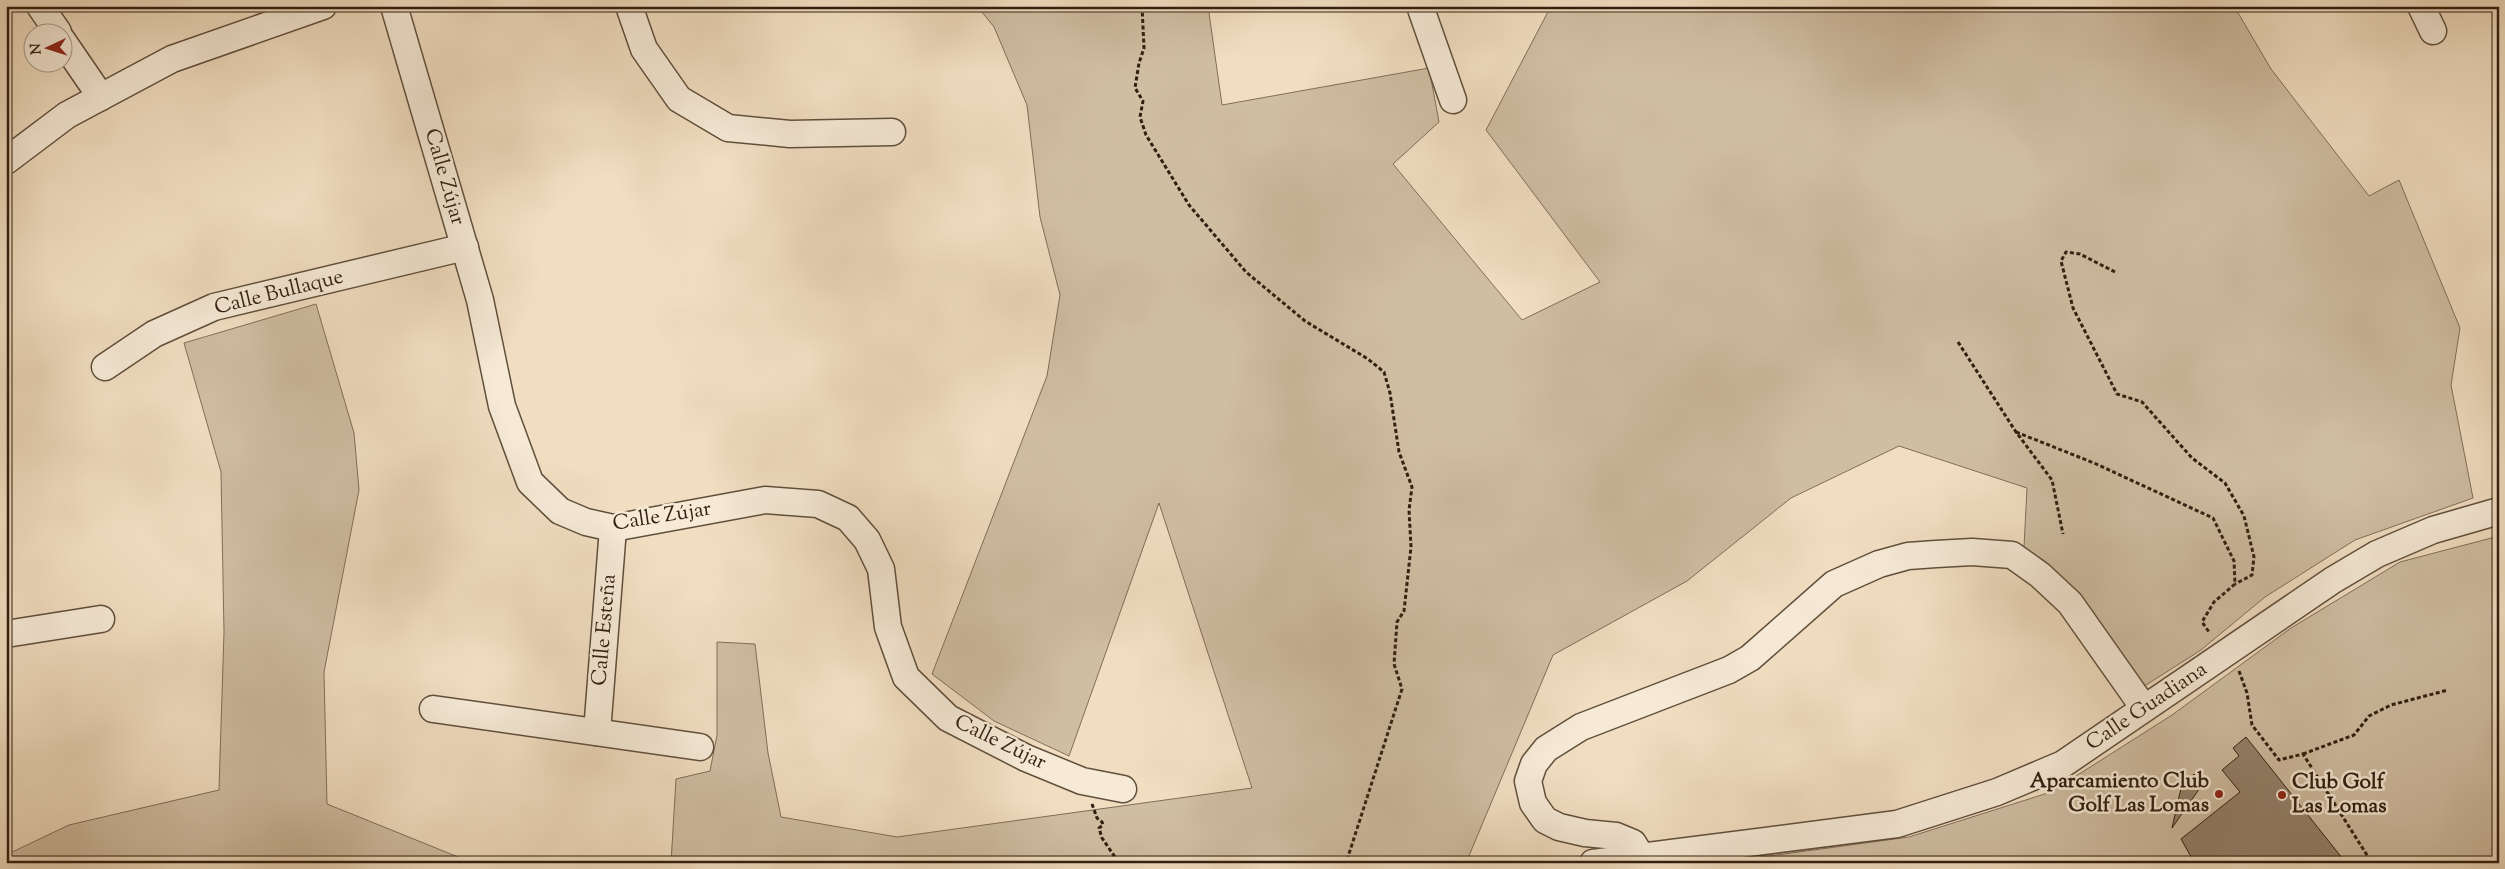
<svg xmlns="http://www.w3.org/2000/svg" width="2505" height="869" viewBox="0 0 2505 869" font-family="'Sorts Mill Goudy',serif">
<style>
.green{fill:#d0bea3;stroke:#806e5a}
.building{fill:#94826c;stroke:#301f10}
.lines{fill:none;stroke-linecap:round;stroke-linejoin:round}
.minor-casing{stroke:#604f3c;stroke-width:29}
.path{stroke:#301f10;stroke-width:3;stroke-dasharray:4 2.5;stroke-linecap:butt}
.minor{stroke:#f6ead7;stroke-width:26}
.poi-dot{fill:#8f2418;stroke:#f6ead7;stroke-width:2}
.labels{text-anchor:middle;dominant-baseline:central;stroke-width:5;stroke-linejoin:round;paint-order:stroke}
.street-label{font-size:21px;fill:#301f10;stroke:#f6ead7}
.poi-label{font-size:21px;font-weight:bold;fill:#301f10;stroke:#f6ead7;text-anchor:end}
</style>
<rect width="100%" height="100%" fill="#f1dec1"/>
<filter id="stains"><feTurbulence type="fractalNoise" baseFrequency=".004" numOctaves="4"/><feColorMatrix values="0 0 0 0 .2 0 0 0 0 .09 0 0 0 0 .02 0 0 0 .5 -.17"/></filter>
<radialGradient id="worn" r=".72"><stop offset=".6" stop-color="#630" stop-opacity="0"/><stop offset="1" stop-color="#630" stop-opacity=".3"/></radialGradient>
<!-- green -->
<g class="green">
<polygon points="977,6 1208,6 1222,105 1429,68 1439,122 1393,164 1522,320 1600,282 1486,130 1551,6 2234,6 2271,69 2369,196 2399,180 2460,328 2451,385 2473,498 2355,540 2265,597 2201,650 2135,692 2074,598 2024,547 2027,488 1899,446 1791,498 1687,581 1553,655 1466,863 671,863 676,779 710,771 717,735 717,642 755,644 768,753 781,817 897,837 1252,788 1159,503 1069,756 994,721 932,674 1047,376 1060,295 1040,217 1027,105 994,27"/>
<polygon points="316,304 354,433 359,490 324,672 327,804 473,863 6,863 6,855 69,825 219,790 224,632 221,472 184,343"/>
<polygon points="2499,536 2499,863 1718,863 1909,837 2051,792 2172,715 2291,628 2400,562"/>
</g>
<!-- building -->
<g class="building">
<polygon points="2246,737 2346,863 2198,863 2190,855 2181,839 2240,792 2222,770 2239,756 2233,748"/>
<polygon points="2194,774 2202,785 2172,828 2181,788"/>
</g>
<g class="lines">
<!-- minor casing -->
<g class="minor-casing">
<g id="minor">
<polyline points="40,6 58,32"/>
<polyline points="394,6 480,300 502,406 530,482 560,511 586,522 613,528 765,500 818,504 848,518 867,540 881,569 888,627 906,677 948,718 1026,758 1082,781 1123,789"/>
<polyline points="629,6 644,49 679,99 728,128 790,134 892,132"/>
<polyline points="1420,6 1453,100"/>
<polyline points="2421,6 2433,31"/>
<polyline points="62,40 101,97"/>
<polyline points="6,161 67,115 172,59 323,6"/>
<polyline points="105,367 154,334 214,307 465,247"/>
<polyline points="6,634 101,619"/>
<polyline points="433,709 700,747"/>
<polyline points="597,732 613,528"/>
<polyline points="1641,856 1633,843 1616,836 1585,833 1559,827 1545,820 1533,803 1528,781 1534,764 1546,749 1581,727 1729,670 1750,658 1834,584 1879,564 1908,556 1936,554 1972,552 2012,555 2040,575 2070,603 2144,708"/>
<polyline points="1593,863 1897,824 1997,792 2063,764 2333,580 2377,554 2433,530 2499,511"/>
</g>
</g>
<!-- path -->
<g class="path">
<polyline points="1142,6 1144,48 1139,63 1135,88 1143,101 1140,117 1146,135 1189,205 1246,272 1305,321 1368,359 1384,372 1390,393 1399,452 1412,487 1409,510 1411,547 1404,611 1397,622 1394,664 1402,689 1346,863"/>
<polyline points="2115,272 2080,254 2066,252 2061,261 2073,308 2117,394 2142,402 2192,458 2225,483 2244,516 2254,557 2252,575 2235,584"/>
<polyline points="1958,342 2016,432 2052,480 2063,534"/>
<polyline points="2016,432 2094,463 2213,518 2234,561 2235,584 2214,602 2202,622 2209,632"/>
<polyline points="2239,671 2247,693 2252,725 2279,760 2303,754 2372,863"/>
<polyline points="2303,754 2354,735 2369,716 2391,705 2448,690"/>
<polyline points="1092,804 1097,818 1102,822 1103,825 1099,828 1102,838 1119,863"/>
</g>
<!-- minor -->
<use href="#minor" class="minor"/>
</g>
<!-- markers -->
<g class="poi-dot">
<circle cx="2219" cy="794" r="5"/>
<circle cx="2282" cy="795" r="5"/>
</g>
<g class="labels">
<!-- street labels -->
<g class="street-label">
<text transform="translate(444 177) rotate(74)">Calle Zújar</text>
<text transform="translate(279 293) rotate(-14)">Calle Bullaque</text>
<text transform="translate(662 517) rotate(-9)">Calle Zújar</text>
<text transform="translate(605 630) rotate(-85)">Calle Esteña</text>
<text transform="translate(2147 707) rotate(-34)">Calle Guadiana</text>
<text transform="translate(1000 743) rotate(26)">Calle Zújar</text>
</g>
<!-- poi labels -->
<g class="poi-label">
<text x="2209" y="782">Aparcamiento Club<tspan x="2209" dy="24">Golf Las Lomas</tspan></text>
<text x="2292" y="783" text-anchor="start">Club Golf<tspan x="2292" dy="24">Las Lomas</tspan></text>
</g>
</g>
<!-- margin -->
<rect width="2505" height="869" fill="none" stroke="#f1dec1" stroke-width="25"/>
<rect x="8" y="8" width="2490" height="854" fill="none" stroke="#301f10" stroke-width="2.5"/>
<rect x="12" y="12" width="2480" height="844" fill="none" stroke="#301f10"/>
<!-- north arrow -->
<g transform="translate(48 48) rotate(266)"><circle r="24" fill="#f6ead7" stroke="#a79987"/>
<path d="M0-4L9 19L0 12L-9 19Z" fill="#8f2418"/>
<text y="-8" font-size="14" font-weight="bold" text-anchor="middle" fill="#301f10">N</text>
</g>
<rect width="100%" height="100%" filter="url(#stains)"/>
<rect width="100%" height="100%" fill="url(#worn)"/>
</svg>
